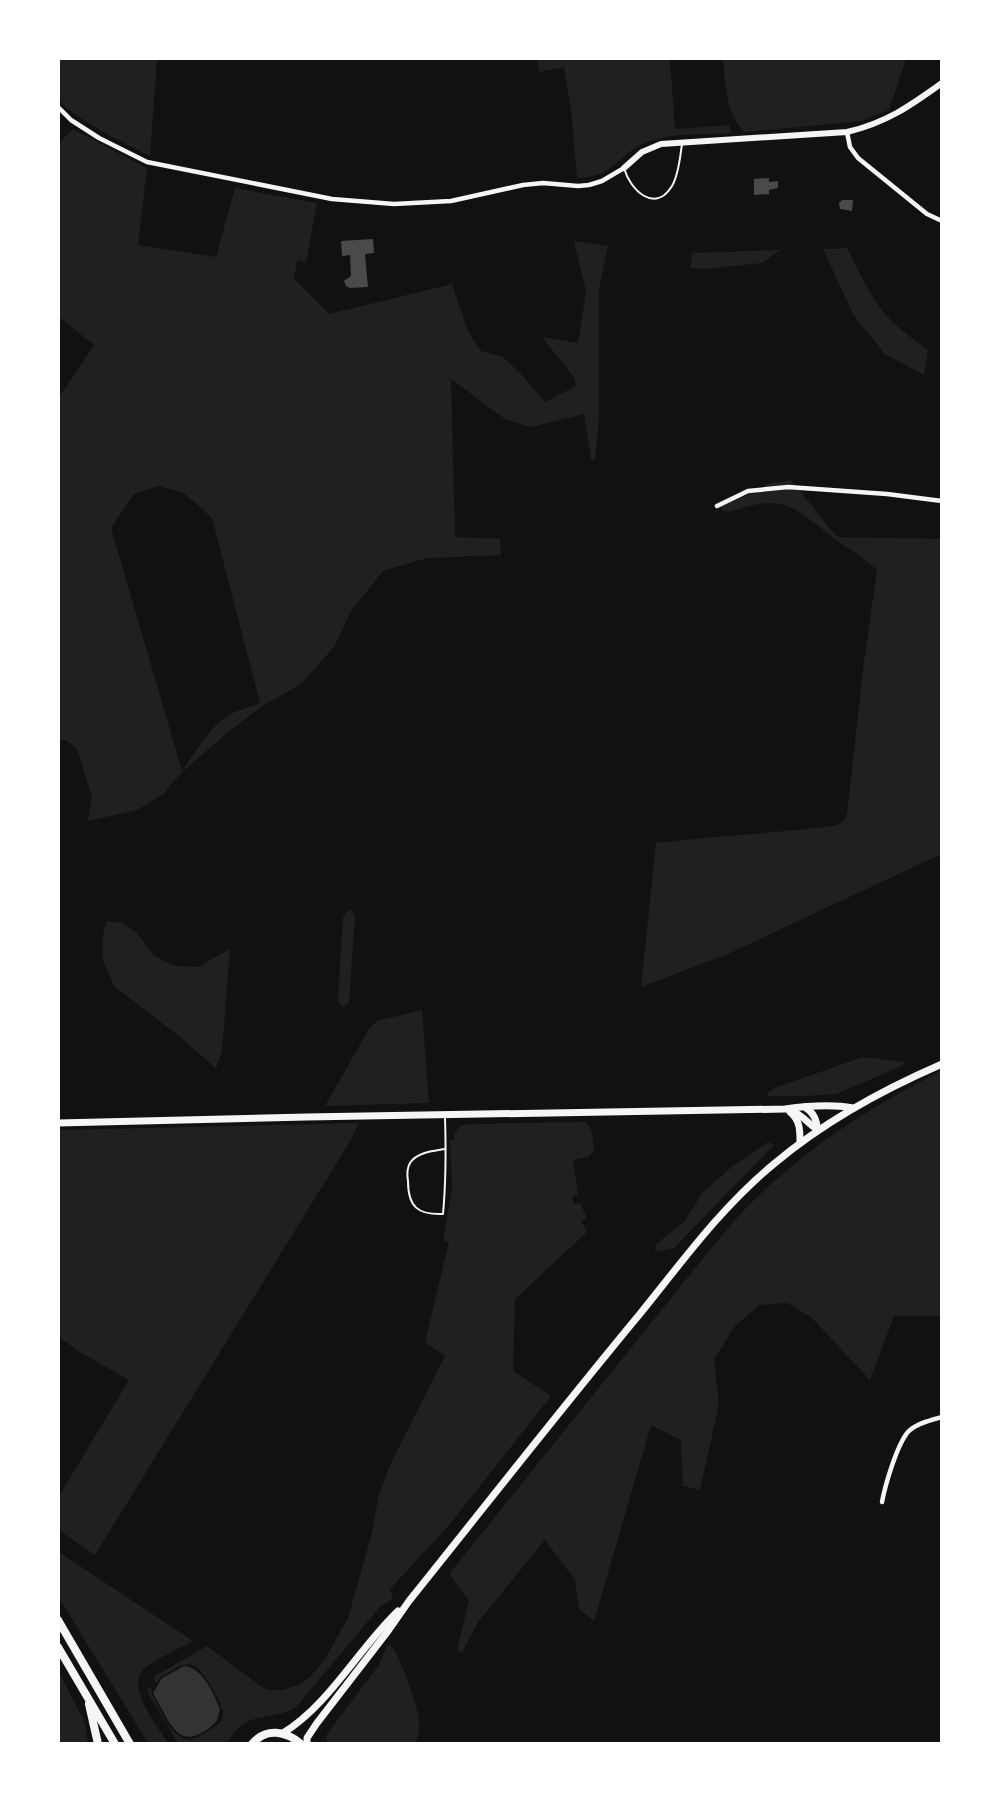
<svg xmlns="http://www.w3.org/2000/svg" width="1000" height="1802" viewBox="0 0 1000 1802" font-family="Rubik,sans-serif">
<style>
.green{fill:#202020;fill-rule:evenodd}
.water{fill:#333}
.building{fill:#4a4a4a}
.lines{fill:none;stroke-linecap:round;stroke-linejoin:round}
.service{stroke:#f5f5f5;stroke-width:2}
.minor{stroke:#f5f5f5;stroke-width:4.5}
.tertiary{stroke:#f5f5f5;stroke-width:6}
.secondary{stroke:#f5f5f5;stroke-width:7}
.primary{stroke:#f5f5f5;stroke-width:8}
</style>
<rect width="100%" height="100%" fill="#111"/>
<!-- green -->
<g class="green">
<path d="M59,58L157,59L150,156C131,146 69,117 60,100C56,92 58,68 59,58Z"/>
<path d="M537,59H670L675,129L729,125L732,133C704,135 671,132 645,143C616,155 616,177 577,178L571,109L564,67L539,72Z"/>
<path d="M723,59V58L906,59L889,110L862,121L745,132C726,114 725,83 723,59Z"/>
<path d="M73,129L147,168L138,245L216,257L235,188L317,203L306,262L297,260L294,279L329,314L452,284L468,331L481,351L503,357L519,372L545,402L576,386L574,377L542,337L578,343L586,291L574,241L608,246L599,289V417L595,460L591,459L584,414L531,427L506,420L451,379L455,537L500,539L501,555L427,558L383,571L351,611L334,647L302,683L261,707L227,733L182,772L163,794L137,810L88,821L92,797L77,749L66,740H58L59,397L94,345L59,317V143ZM158,486L184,493L212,518L260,703C252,707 241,709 233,713C209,725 197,751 182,771L111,528L134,494Z"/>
<path d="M847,248C859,271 870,298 888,317C899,329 914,340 928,350L924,375L885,354L854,316L823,249Z"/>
<polygon points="780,250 762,263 704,269 690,268 693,253"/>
<path d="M791,480L837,537L941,539V854L728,954L641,987L656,843C716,836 775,833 834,826L843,822L847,814L864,662L877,570C863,557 847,548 832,537C812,522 796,503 769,503C756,503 741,509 728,512L723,511L720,507L749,494L764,492L766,484Z"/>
<polygon points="350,909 355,916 349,1003 342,1007 338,999 343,917"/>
<polygon points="107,921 122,923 136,932 154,956 175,966 198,967 230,949 222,1051 216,1068 179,1036 114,986 103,961 103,935"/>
<polygon points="422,1010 429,1103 325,1106 369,1029 377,1021"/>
<polygon points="863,1057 904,1062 902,1066 836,1094 807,1096 768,1096 767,1093 777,1087"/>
<path d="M941,1071V1316H894L870,1380L811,1317L787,1303L759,1305L734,1327L714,1360L719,1404L700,1490L683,1486L681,1440L651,1425L594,1621L579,1609L575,1580L545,1540L478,1622L462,1653L457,1650L469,1601L449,1574L713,1246C725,1232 736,1218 749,1205C805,1149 871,1106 941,1071Z"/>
<path d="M586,1122L592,1131L594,1151L588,1157L573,1160L578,1195L572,1196L574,1204L580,1203L587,1218L581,1222L586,1229V1233L515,1299L513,1371L551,1396L450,1524L390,1589L393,1599L380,1607L296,1707C268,1724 248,1707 227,1743H178L148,1693V1685L152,1691L151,1693C160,1708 176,1751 198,1737C206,1732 219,1726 223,1717C226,1708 203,1670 195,1666C186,1662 180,1665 173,1670C166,1674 159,1676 156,1684L154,1678L157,1675L207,1646L262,1687L269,1690H283L300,1684L310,1677L325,1659L348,1618L372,1533L379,1494L391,1463L445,1356L425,1342L449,1242L443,1240L452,1190L450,1140H454C454,1128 460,1125 471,1124Z"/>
<polygon points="359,1123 349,1143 95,1555 59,1530 59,1496 129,1380 78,1351 59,1337 59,1130"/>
<polygon points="768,1142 774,1145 674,1248 655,1252 656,1244 684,1222 703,1192 734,1165"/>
<path d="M59,1552L193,1641C180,1648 154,1660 144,1669C125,1688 158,1726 168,1743H148L59,1598Z"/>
<path d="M387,1645H391C401,1659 417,1703 419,1720C420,1727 418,1737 416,1743H326L327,1734L379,1665Z"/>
<polygon points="59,1672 85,1723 88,1743 60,1743 58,1737"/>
</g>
<!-- water -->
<path class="water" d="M184,1666C202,1667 214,1694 220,1709L217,1721C179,1757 171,1724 153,1693L162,1678Z"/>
<!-- building -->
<g class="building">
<polygon points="769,178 769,182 778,181 778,188 769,190 769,194 754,195 754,179"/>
<polygon points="842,200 853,200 852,211 840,209 839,203"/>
<polygon points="373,239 374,253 365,254 368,287 350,288 346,286 344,281 351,276 350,255 342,256 341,241"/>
</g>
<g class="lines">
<!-- service -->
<g class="service">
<path d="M624,168C630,190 655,214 672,186C679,174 680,157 682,144"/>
<path d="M445,1117C446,1149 446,1182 443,1214C418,1215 408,1207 408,1181C407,1175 407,1168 410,1163C417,1152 434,1151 445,1149"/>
</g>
<!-- minor -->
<g class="minor">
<polyline points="58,107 71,120 99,138 147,162 332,199 394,204 451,201 523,185 543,183 578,186 589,185 602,181 624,168"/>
<polyline points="847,132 850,147 858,158 927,214 942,221"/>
<polyline points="717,506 748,491 788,487 887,494 942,501"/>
<path d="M882,1502C885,1486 898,1440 910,1430C918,1423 931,1420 942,1417"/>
</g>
<!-- tertiary -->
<path class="tertiary" d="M624,168L642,152L661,144L847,132C886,123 910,106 942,83"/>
<!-- secondary -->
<g class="secondary">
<path d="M805,1107C814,1113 816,1119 818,1130"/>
<path d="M790,1110C802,1114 808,1124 818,1130"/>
<path d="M790,1112C800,1120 800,1130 800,1142"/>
<path d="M58,1123L306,1117L785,1109C807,1106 831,1104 853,1108"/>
<path d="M283,1733C329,1705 359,1648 398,1611"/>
<path d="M307,1744V1738L317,1723L388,1631L409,1601C486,1505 561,1409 639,1315C682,1262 722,1206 775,1163C825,1121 882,1090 942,1064"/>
</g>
<!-- primary -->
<g class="primary">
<polyline points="58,1620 130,1744"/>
<polyline points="58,1647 115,1744"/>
<polyline points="89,1704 98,1744"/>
<path d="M252,1744C266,1727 286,1731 301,1744"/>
</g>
</g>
<!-- border -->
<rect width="1000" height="1802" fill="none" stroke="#ffffff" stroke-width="120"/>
</svg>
